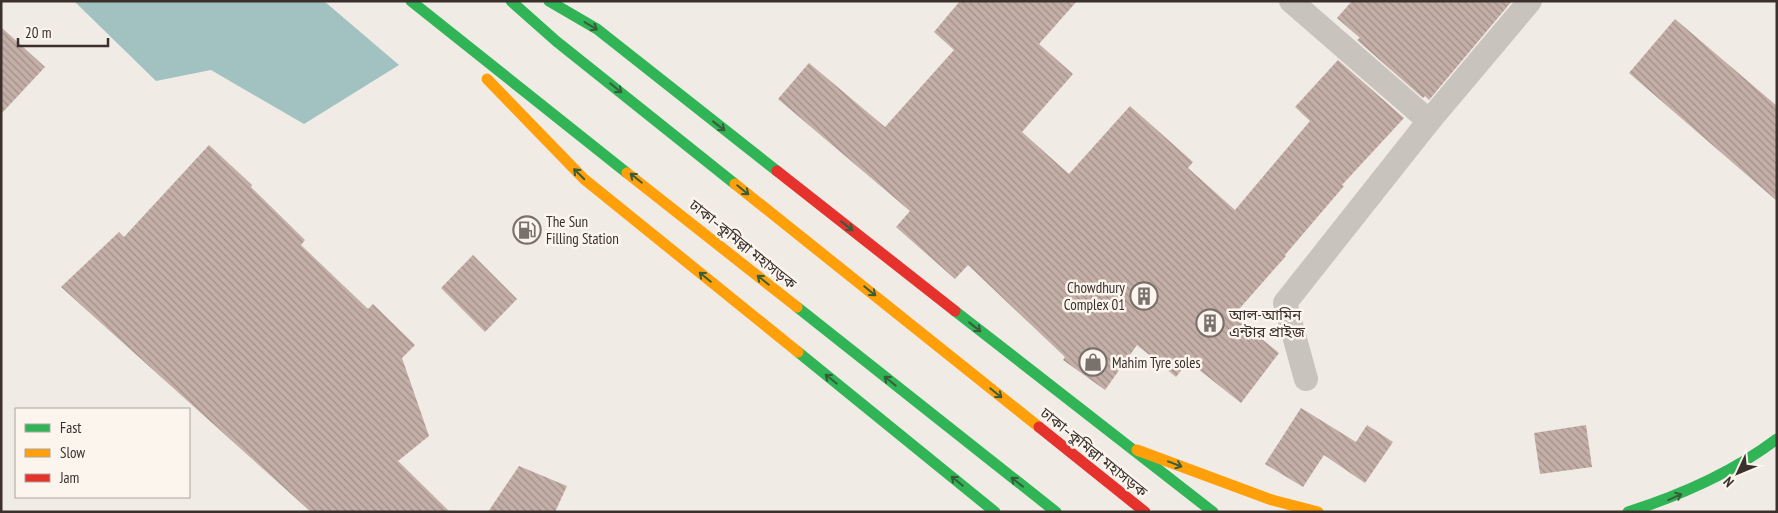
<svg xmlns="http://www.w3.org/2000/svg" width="1778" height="513" viewBox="0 0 1778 513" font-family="'PT Sans Narrow','Noto Sans Bengali',sans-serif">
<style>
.water{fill:#a1c2c1}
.building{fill:url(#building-back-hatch)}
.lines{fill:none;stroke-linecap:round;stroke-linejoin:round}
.street{stroke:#c9c3be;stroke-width:24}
.fast{stroke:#30b455;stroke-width:11}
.slow{stroke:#ff9f0a;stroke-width:11}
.jam{stroke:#e5322d;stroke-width:11}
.oneway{stroke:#375e3a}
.labels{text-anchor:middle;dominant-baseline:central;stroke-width:5;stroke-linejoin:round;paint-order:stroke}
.poi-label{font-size:15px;fill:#3b302b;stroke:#fbf5ee;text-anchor:start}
.street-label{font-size:15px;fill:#3b302b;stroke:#fbf5ee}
</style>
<defs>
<pattern id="building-back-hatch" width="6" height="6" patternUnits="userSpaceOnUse" patternTransform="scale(1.25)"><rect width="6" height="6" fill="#c3afa7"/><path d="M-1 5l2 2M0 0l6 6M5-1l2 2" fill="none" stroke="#a08f88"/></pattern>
</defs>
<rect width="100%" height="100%" fill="#f0ebe5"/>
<!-- water -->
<polygon class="water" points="74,1 324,1 399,65 304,124 211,70 156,81"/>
<!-- building -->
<g class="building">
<polygon points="960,1 1077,1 1039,44 1073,74 1022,132 1069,174 1130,106 1193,162 1188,168 1235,210 1310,121 1295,107 1338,60 1404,118 1342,185 1344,186 1285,255 1286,256 1233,316 1279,353 1241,403 1188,361 1176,377 1137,345 1105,390 1063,360 1065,357 968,265 955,279 896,227 910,211 778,99 809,63 885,127 954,50 934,32"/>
<polygon points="1352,1 1512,1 1429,100 1425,96 1423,98 1357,40 1360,38 1337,18"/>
<polygon points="1675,19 1777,106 1777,201 1629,73"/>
<polygon points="1,27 45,67 1,114"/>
<polygon points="209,145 252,185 251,187 305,240 301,245 368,309 373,304 415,345 402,358 429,436 398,461 450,512 311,512 61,287 119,232 124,237"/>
<polygon points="473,255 517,299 485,332 441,288"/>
<polygon points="1301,408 1356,442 1367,425 1393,442 1365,483 1324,455 1303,487 1265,464"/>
<polygon points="1586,425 1592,467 1540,474 1534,433"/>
<polygon points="519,466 567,486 555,512 488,512"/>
</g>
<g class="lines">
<!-- street -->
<g class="street">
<polyline points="1291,1 1429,121"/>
<polyline points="1306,379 1285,303 1429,121 1530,1"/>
</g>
<!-- fast -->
<g class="fast">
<polyline points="411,1 627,173"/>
<polyline points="511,1 556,41 735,184"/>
<polyline points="549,1 597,29 777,171"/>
<polyline points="797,307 1056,512"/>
<polyline points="955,311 1213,512"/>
<polyline points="798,352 995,512"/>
<path d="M1628,512C1682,495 1732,473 1777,439"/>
</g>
<!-- slow -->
<g class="slow">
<polyline points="487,79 584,179 798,352"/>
<polyline points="627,173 797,307"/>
<polyline points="735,184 1039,427"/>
<polyline points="1137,450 1272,500 1318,512"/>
</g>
<!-- jam -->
<g class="jam">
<polyline points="777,171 955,311"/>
<polyline points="1039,427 1145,512"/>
</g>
</g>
<!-- one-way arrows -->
<defs><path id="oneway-shaft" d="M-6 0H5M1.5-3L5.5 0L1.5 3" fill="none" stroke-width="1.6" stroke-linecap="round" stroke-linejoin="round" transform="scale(1.25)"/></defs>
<g class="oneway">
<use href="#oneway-shaft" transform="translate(591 26) rotate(31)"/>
<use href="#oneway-shaft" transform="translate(616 88) rotate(39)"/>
<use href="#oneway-shaft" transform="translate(719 126) rotate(38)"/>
<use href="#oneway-shaft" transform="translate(579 174) rotate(-135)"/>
<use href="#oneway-shaft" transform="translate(636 178) rotate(-141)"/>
<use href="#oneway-shaft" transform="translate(743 190) rotate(39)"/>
<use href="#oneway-shaft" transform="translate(847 226) rotate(38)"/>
<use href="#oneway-shaft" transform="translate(705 277) rotate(-141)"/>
<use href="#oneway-shaft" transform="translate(763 280) rotate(-141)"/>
<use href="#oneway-shaft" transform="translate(870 291) rotate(39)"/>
<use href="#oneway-shaft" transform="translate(975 327) rotate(38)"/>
<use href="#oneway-shaft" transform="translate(831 379) rotate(-141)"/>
<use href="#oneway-shaft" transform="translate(890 381) rotate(-141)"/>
<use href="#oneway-shaft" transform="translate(996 393) rotate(39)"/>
<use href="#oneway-shaft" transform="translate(1175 464) rotate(21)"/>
<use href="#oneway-shaft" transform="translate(957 481) rotate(-141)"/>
<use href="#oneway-shaft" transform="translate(1017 482) rotate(-142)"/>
<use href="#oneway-shaft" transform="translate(1675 497) rotate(-24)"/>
</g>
<!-- icons -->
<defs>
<g id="fuel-ring" transform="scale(1.4375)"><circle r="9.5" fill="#fbf5ee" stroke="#7a716c" stroke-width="1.5"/><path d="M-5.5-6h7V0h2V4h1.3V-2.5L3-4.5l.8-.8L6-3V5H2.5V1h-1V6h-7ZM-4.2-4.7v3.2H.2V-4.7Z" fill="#7a716c"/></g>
<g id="building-ring" transform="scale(1.4375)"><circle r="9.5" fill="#fbf5ee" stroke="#7a716c" stroke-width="1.5"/><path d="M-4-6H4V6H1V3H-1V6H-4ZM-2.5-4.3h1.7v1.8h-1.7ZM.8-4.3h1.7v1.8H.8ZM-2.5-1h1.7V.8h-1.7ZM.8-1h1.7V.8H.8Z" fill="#7a716c"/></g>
<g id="shop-ring" transform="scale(1.4375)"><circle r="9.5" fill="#fbf5ee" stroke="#7a716c" stroke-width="1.5"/><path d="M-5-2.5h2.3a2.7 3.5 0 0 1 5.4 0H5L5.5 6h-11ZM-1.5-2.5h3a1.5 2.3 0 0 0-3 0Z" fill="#7a716c"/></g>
</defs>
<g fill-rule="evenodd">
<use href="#fuel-ring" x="527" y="230"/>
<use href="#building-ring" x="1144" y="296"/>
<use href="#building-ring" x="1210" y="323"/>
<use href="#shop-ring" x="1093" y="362"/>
</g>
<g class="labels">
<!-- poi labels -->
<g class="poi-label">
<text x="546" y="221">The Sun<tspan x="546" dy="17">Filling Station</tspan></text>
<text x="1125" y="287" text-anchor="end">Chowdhury<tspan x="1125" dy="17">Complex 01</tspan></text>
<text x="1229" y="314">আল-আমিন<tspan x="1229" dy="17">এন্টার প্রাইজ</tspan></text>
<text x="1112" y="362">Mahim Tyre soles</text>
</g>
<!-- street labels -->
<g class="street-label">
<text transform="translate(743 244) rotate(39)">ঢাকা–কুমিল্লা মহাসড়ক</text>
<text transform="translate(1094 452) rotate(39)">ঢাকা–কুমিল্লা মহাসড়ক</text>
</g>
</g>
<!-- border -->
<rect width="1778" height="513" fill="none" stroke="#3b302b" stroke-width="5"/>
<!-- legend -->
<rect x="15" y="408" width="175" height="90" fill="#fbf5ee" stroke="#aea6a0"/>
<rect x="25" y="424" width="25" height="8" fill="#30b455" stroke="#aea6a0"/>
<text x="60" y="433" font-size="15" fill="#3b302b">Fast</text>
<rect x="25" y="449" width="25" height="8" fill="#ff9f0a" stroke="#aea6a0"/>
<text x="60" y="458" font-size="15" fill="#3b302b">Slow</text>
<rect x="25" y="474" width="25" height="8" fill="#e5322d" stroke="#aea6a0"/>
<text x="60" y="483" font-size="15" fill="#3b302b">Jam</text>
<!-- north arrow -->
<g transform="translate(1738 473) rotate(226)" stroke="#fbf5ee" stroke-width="4" paint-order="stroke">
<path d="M0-4L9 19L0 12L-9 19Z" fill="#3b302b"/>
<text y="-8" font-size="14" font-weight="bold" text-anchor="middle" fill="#3b302b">N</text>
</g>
<!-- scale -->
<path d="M18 38v8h90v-8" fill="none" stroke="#3b302b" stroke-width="2.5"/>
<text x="25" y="38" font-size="15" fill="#3b302b" stroke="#fbf5ee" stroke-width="4" paint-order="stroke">20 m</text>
</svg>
